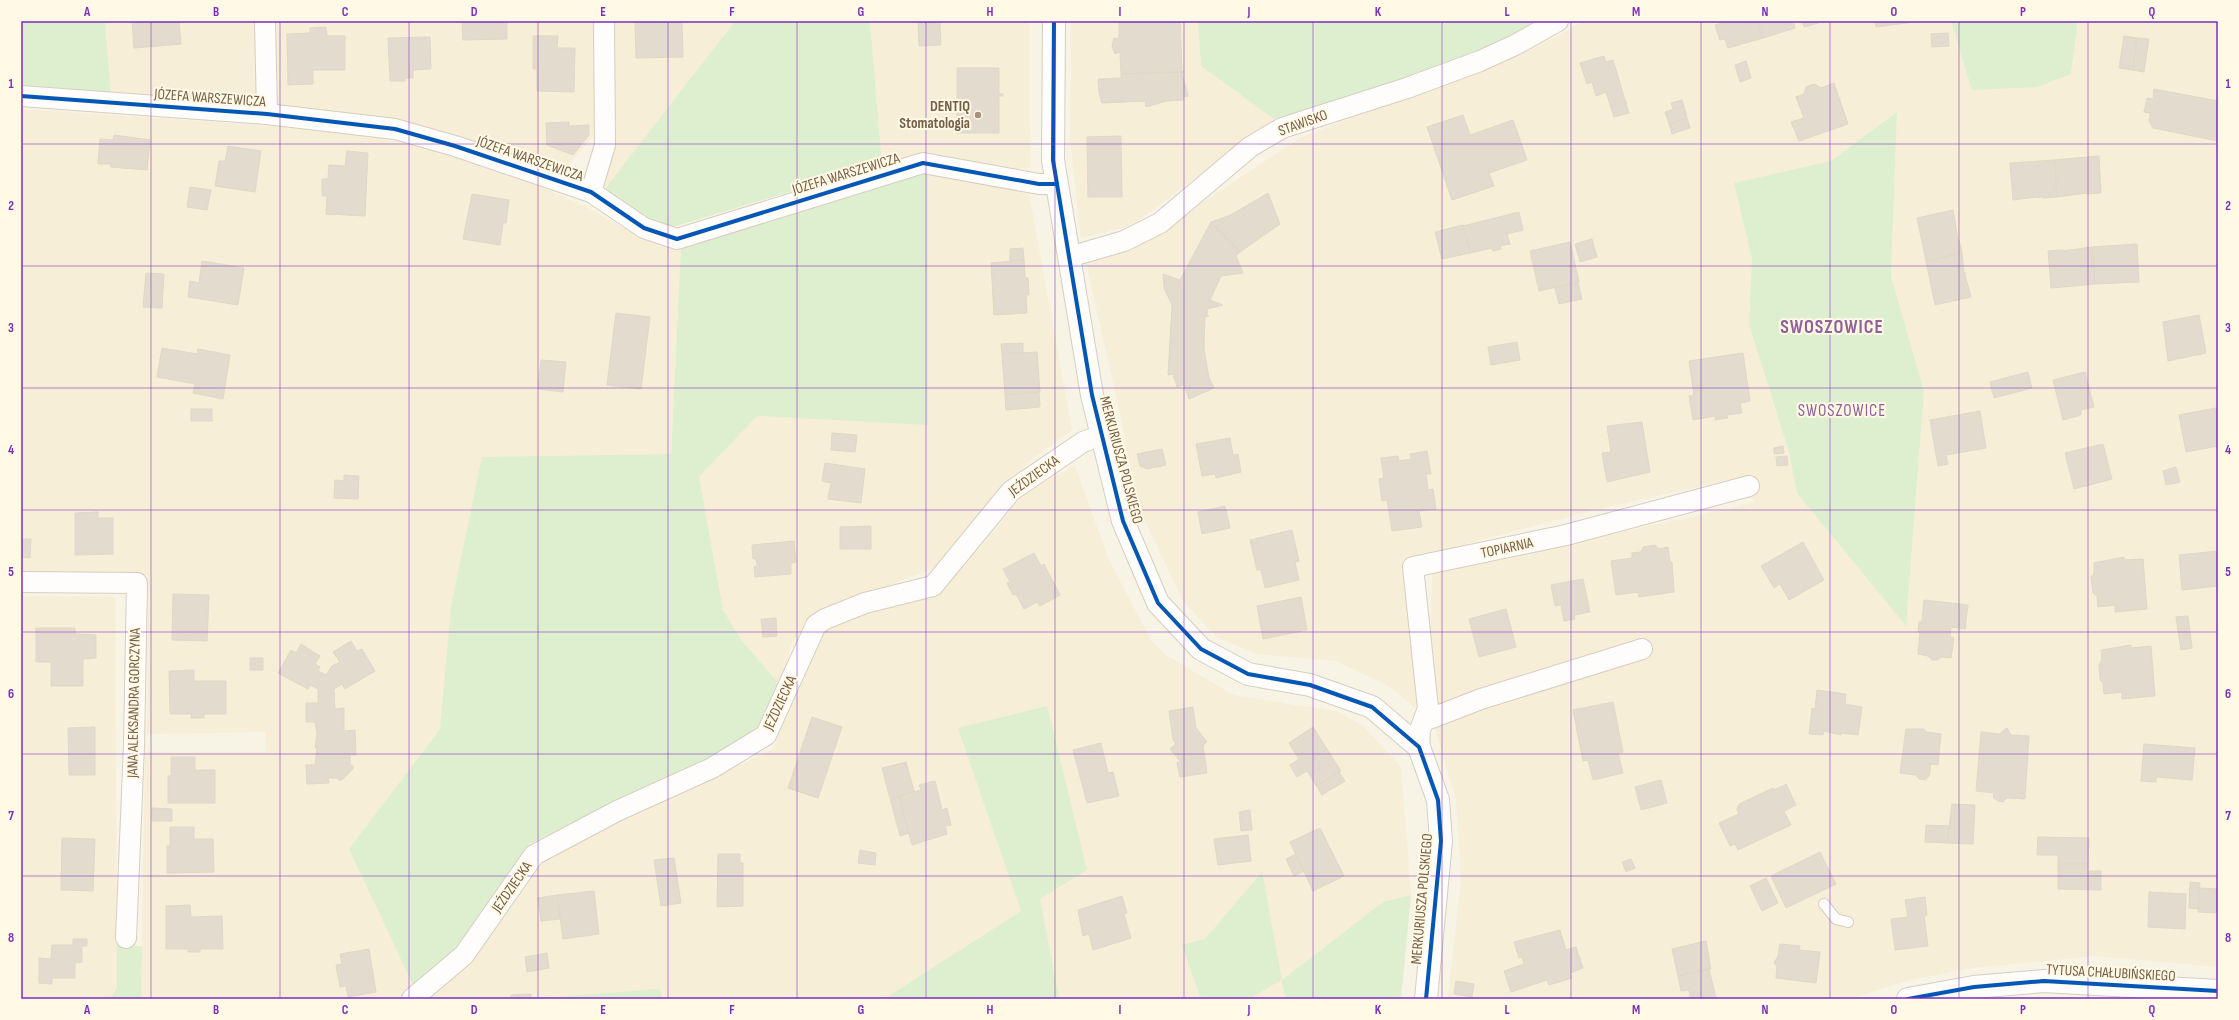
<svg xmlns="http://www.w3.org/2000/svg" width="2239" height="1020" viewBox="0 0 2239 1020" font-family="'Sofia Sans Condensed',sans-serif">
<style>
.residential{fill:#f6eed7;fill-rule:evenodd}
.green{fill:#ddefce}
.building{fill:#e3dbcd;stroke:#e0d7c7}
.lines{fill:none;stroke-linecap:round;stroke-linejoin:round}
.service-casing{stroke:#d6cec1;stroke-width:12}
.minor-casing{stroke:#d6cec1;stroke-width:22}
.tertiary-casing{stroke:#d6cec1;stroke-width:24}
.service{stroke:#fefdfb;stroke-width:10}
.minor{stroke:#fefdfb;stroke-width:20}
.tertiary{stroke:#fefdfb;stroke-width:22}
.cycleway-casing{stroke:#fff9e6;stroke-width:6}
.cycleway{stroke:#0057b8;stroke-width:4}
.grid{fill:none;stroke:#7b2cbf;stroke-width:1;stroke-opacity:0.55}
.poi-dot{fill:#a3927d;stroke:#fff9e6;stroke-width:1.5}
.labels{text-anchor:middle;dominant-baseline:central;stroke-width:4;stroke-linejoin:round;paint-order:stroke}
.street-label{font-size:15px;fill:#765e45;stroke:#fff9e6}
.poi-label{font-size:15px;font-weight:bold;fill:#765e45;stroke:#fff9e6;text-anchor:end}
.quarter-label{font-size:17px;letter-spacing:1px;fill:#90609a;stroke:#fff9e6}
.district-label{font-size:19px;font-weight:bold;letter-spacing:1px;fill:#90609a;stroke:#fff9e6}
.neatline{fill:none;stroke:#7b2cbf;stroke-width:1.5}
.grid-label{font-size:13px;text-anchor:middle;font-weight:bold;fill:#7b2cbf}
</style>
<rect width="100%" height="100%" fill="#f7f3e5"/>
<!-- residential -->
<g class="residential">
<polygon points="105,21 255,21 259,105 111,93"/>
<polygon points="275,21 596,21 598,130 561,174 527,161 379,116 277,108"/>
<polygon points="613,21 732,21 732,25 601,194 616,128"/>
<polygon points="870,21 1029,21 1030,168 992,171 931,155 882,164"/>
<polygon points="1071,21 1198,21 1201,66 1274,119 1131,226 1081,238 1070,139"/>
<path d="M1584,21H1951L1972,90L2038,87L2071,74L2078,21H2218V967L2095,956L1972,968L1910,980L1849,999H1448L1461,879L1456,799L1435,729L1430,657L1432,574L1754,503L1749,475L1591,511L1402,561L1419,711L1387,685L1336,661L1257,654L1218,638L1183,601L1138,506L1120,413L1086,263L1139,245L1300,138L1554,38ZM1897,112L1891,276L1924,391L1906,626L1797,493L1789,452L1749,324L1752,259L1734,183L1831,161Z"/>
<polygon points="21,109 299,128 374,137 434,150 501,168 588,208 620,226 681,248 671,454 482,457 451,606 440,729 349,849 414,987 397,999 141,999 145,752 266,752 265,732 147,734 148,575 129,573 21,572"/>
<polygon points="928,171 1029,194 1072,430 1029,461 937,567 812,615 790,645 783,688 742,641 723,610 699,477 756,416 928,425"/>
<polygon points="1075,466 1109,560 1151,640 1166,655 1233,695 1338,712 1363,726 1401,767 1411,895 1383,902 1282,980 1286,999 429,999 462,968 536,858 645,802 745,763 773,749 809,652 830,626 848,615 930,597 979,549 1028,489"/>
<polygon points="21,596 115,597 117,989 110,999 21,999"/>
</g>
<!-- green -->
<g class="green">
<polygon points="21,21 105,21 111,93 21,86"/>
<polygon points="732,21 870,21 882,164 673,227 654,224 601,194 732,25"/>
<polygon points="1198,21 1544,21 1528,30 1400,82 1274,119 1201,66"/>
<polygon points="1951,21 2078,21 2071,74 2038,87 1972,90"/>
<polygon points="1897,112 1891,276 1924,391 1906,626 1797,493 1789,452 1749,324 1752,259 1734,183 1831,161"/>
<polygon points="928,171 928,425 757,416 699,477 723,610 742,641 783,688 761,728 746,742 529,844 481,925 414,987 349,849 440,729 451,606 482,457 671,454 681,248 909,172"/>
<polygon points="1047,706 1087,870 1040,899 1059,999 884,999 1021,911 958,728"/>
<polygon points="1262,872 1282,980 1383,902 1411,895 1401,999 1286,999 1281,980 1249,999 1201,999 1182,945 1205,939"/>
<polygon points="117,946 142,946 141,999 110,999 117,988"/>
<polygon points="660,989 662,999 542,999 542,998"/>
</g>
<!-- building -->
<g class="building">
<polygon points="132,21 179,21 181,44 134,48"/>
<polygon points="462,21 507,21 507,39 463,40"/>
<polygon points="635,21 682,21 683,57 636,58"/>
<polygon points="918,21 940,21 941,45 919,46"/>
<polygon points="1119,21 1180,21 1182,71 1184,72 1121,74 1120,52 1115,54 1112,46 1114,38 1119,39"/>
<polygon points="1730,21 1757,21 1763,38 1728,48 1725,39 1720,40 1715,25"/>
<polygon points="1757,21 1793,21 1795,28 1763,38"/>
<polygon points="1802,21 1825,21 1804,27"/>
<polygon points="1875,21 1921,21 1876,27"/>
<polygon points="326,27 327,36 345,36 345,70 313,70 313,84 288,85 287,34 310,33 310,28"/>
<polygon points="1948,33 1949,46 1932,47 1931,34"/>
<polygon points="533,36 558,36 557,48 575,48 574,92 537,91 537,69 533,69"/>
<polygon points="2124,36 2137,38 2133,70 2119,68"/>
<polygon points="430,37 431,69 413,70 413,78 405,78 405,81 390,81 388,38"/>
<polygon points="2137,38 2149,39 2144,72 2133,70"/>
<polygon points="1604,56 1606,62 1613,60 1629,113 1614,117 1606,92 1596,96 1592,82 1587,84 1580,63"/>
<polygon points="1746,61 1751,78 1740,82 1735,65"/>
<polygon points="957,68 999,68 999,94 1003,94 1003,96 999,96 999,133 957,133"/>
<polygon points="1184,72 1182,73 1188,96 1183,97 1183,100 1166,101 1146,107 1145,101 1102,103 1099,92 1098,79 1121,78 1121,74"/>
<polygon points="1834,83 1848,124 1799,141 1791,122 1804,118 1796,97 1804,94 1806,87 1814,84 1821,88"/>
<polygon points="2154,89 2218,101 2218,141 2153,128 2149,121 2150,113 2144,112 2147,98 2153,99"/>
<polygon points="1682,100 1684,106 1673,109 1671,103"/>
<polygon points="1684,106 1687,118 1669,124 1665,112"/>
<polygon points="1463,115 1470,135 1513,120 1527,160 1489,173 1494,186 1452,200 1427,127"/>
<polygon points="1687,118 1690,128 1672,134 1669,124"/>
<polygon points="569,122 569,126 589,125 589,135 573,155 547,145 546,123"/>
<polygon points="114,135 150,140 147,170 111,167 111,164 98,164 100,139 113,140"/>
<polygon points="1121,136 1122,197 1088,197 1087,137"/>
<polygon points="228,146 261,151 255,192 215,186 219,161 225,161"/>
<polygon points="347,151 368,153 365,216 326,214 327,196 322,196 322,179 328,179 329,165 345,166"/>
<polygon points="2099,156 2101,193 2087,194 2087,193 2057,197 2054,160"/>
<polygon points="2054,160 2057,197 2043,198 2043,196 2038,198 2036,197 2013,200 2010,163"/>
<polygon points="190,187 211,190 207,210 187,207"/>
<polygon points="1268,193 1280,224 1240,252 1211,222 1231,215"/>
<polygon points="472,194 509,200 506,223 503,223 500,245 463,239"/>
<polygon points="1953,210 1958,240 1959,240 1962,253 1926,261 1917,218"/>
<polygon points="1519,212 1523,230 1507,234 1510,244 1500,246 1501,249 1493,251 1492,248 1470,253 1463,226"/>
<polygon points="1211,222 1240,252 1236,256 1243,273 1221,276 1210,300 1223,305 1207,309 1207,316 1209,316 1205,317 1204,349 1209,378 1214,388 1189,399 1184,385 1177,387 1173,374 1168,375 1172,305 1164,288 1163,274 1180,280"/>
<polygon points="1463,225 1470,253 1442,259 1435,232"/>
<polygon points="1592,239 1597,257 1580,262 1575,244"/>
<polygon points="1570,242 1579,282 1539,291 1530,251"/>
<polygon points="2137,244 2139,282 2095,284 2092,247"/>
<polygon points="2092,247 2095,284 2051,288 2048,251 2063,250 2063,251"/>
<polygon points="1023,248 1024,260 1010,261 1010,249"/>
<polygon points="1962,253 1964,273 1966,273 1965,275 1971,297 1935,305 1926,261"/>
<polygon points="1024,260 1025,278 1028,278 1029,295 1026,295 1027,313 994,315 991,263"/>
<polygon points="202,261 244,268 238,305 188,297 190,281 199,283"/>
<polygon points="146,273 164,274 162,308 143,307"/>
<polygon points="1578,283 1582,299 1559,304 1555,288"/>
<polygon points="616,313 650,317 641,389 607,385"/>
<polygon points="2199,315 2206,353 2168,361 2163,322"/>
<polygon points="1517,342 1520,360 1491,365 1488,347"/>
<polygon points="1023,343 1023,353 1002,354 1001,344"/>
<polygon points="162,348 197,354 198,349 230,355 223,399 193,393 195,384 157,377"/>
<polygon points="1037,352 1040,392 1005,395 1002,354"/>
<polygon points="1743,353 1750,401 1740,403 1742,413 1727,415 1728,418 1715,420 1715,416 1693,420 1689,396 1694,395 1689,361"/>
<polygon points="541,360 566,362 563,392 538,389"/>
<polygon points="2028,372 2032,388 1994,398 1990,382"/>
<polygon points="2085,372 2094,407 2080,410 2081,415 2063,420 2053,380"/>
<polygon points="1039,392 1040,407 1006,410 1005,395"/>
<polygon points="2216,408 2218,446 2186,452 2179,415"/>
<rect x="191" y="409" width="21" height="12"/>
<polygon points="1980,411 1986,448 1946,455 1948,464 1938,466 1930,420"/>
<polygon points="1642,422 1650,472 1607,482 1602,453 1611,452 1607,426"/>
<polygon points="832,433 857,435 855,452 831,450"/>
<polygon points="1230,438 1233,455 1238,454 1241,472 1216,478 1215,474 1202,476 1196,444"/>
<polygon points="2103,444 2112,479 2074,489 2065,453"/>
<polygon points="1783,446 1784,453 1774,454 1774,448"/>
<polygon points="1162,449 1166,465 1147,469 1140,466 1137,454"/>
<polygon points="1427,451 1431,474 1426,474 1428,490 1433,489 1436,509 1419,511 1422,527 1392,531 1387,500 1382,501 1379,479 1384,478 1381,458 1398,456 1399,461 1411,459 1410,454"/>
<polygon points="1787,456 1788,465 1777,466 1776,457"/>
<polygon points="825,463 865,469 861,503 828,499 831,483 822,481"/>
<polygon points="2176,467 2180,482 2166,485 2163,471"/>
<polygon points="344,475 359,476 358,499 334,498 335,480 344,481"/>
<polygon points="1225,506 1230,528 1202,534 1198,512"/>
<polygon points="98,512 98,518 113,518 113,554 75,555 75,513"/>
<polygon points="871,526 871,549 840,549 840,527"/>
<polygon points="1292,530 1299,561 1295,562 1299,580 1265,588 1261,570 1257,570 1250,540"/>
<polygon points="21,539 31,539 30,558 21,557"/>
<polygon points="794,541 796,562 791,563 791,574 755,577 754,567 757,566 756,559 753,559 752,545"/>
<polygon points="1803,542 1824,580 1789,600 1780,584 1774,588 1761,566"/>
<polygon points="1655,545 1659,549 1668,547 1670,562 1672,562 1674,592 1639,597 1638,592 1616,595 1611,561 1632,558 1632,553 1641,552 1643,547"/>
<polygon points="2218,551 2218,586 2182,590 2179,555"/>
<polygon points="1034,553 1041,566 1044,564 1060,595 1040,606 1037,602 1024,609 1016,594 1013,595 1007,583 1010,582 1003,569"/>
<polygon points="2124,557 2124,560 2143,559 2147,609 2115,612 2115,605 2098,607 2097,596 2093,593 2091,577 2094,573 2094,563"/>
<polygon points="1583,579 1590,612 1574,615 1575,619 1564,621 1561,605 1555,606 1551,585"/>
<polygon points="173,594 209,595 207,641 172,640"/>
<polygon points="1301,597 1307,630 1263,639 1257,606"/>
<polygon points="1924,600 1968,605 1965,629 1951,627 1950,637 1954,638 1951,658 1941,657 1937,660 1932,660 1928,656 1918,654 1920,632 1918,632 1919,622 1922,622"/>
<polygon points="1506,609 1516,647 1479,657 1469,619"/>
<polygon points="2188,616 2192,648 2181,650 2176,617"/>
<polygon points="776,618 777,636 763,637 761,619"/>
<polygon points="36,628 75,628 75,634 96,635 96,658 83,659 83,686 51,686 51,662 36,662"/>
<polygon points="351,641 357,651 362,649 375,671 345,689 342,684 334,689 335,709 344,708 344,731 355,730 356,755 350,755 350,765 353,766 353,769 342,780 338,780 338,778 328,778 329,783 307,784 306,765 315,765 317,748 315,748 317,733 315,722 306,722 306,703 318,703 318,689 310,685 308,689 278,673 291,650 296,653 301,644 320,656 315,664 320,667 318,671 326,675 332,666 340,662 333,652"/>
<polygon points="2131,645 2131,648 2151,646 2155,696 2122,699 2122,692 2104,694 2103,683 2100,680 2099,664 2102,660 2101,650"/>
<rect x="250" y="658" width="13" height="12"/>
<polygon points="194,670 194,681 226,681 226,714 204,714 204,718 191,718 191,714 170,714 169,671"/>
<polygon points="1817,690 1846,694 1845,704 1862,707 1858,735 1841,733 1841,735 1824,731 1823,735 1809,734 1812,708 1815,709"/>
<polygon points="1613,702 1623,752 1618,753 1623,773 1593,780 1588,760 1583,761 1573,710"/>
<polygon points="1193,707 1196,728 1207,742 1203,745 1207,773 1180,777 1177,763 1180,761 1170,749 1176,744 1173,740 1169,711"/>
<polygon points="812,717 842,727 818,798 788,788"/>
<polygon points="95,727 95,775 69,775 68,728"/>
<polygon points="1313,727 1327,749 1315,757 1321,768 1310,775 1307,771 1297,777 1290,765 1299,759 1289,743"/>
<polygon points="2007,728 2011,735 2029,736 2025,799 2007,798 2003,802 1998,801 1993,797 1994,793 1976,791 1981,732 1999,734"/>
<polygon points="1906,729 1924,729 1926,732 1941,734 1938,765 1931,764 1929,776 1925,780 1919,779 1916,775 1900,773"/>
<polygon points="1101,743 1108,773 1113,772 1119,796 1087,803 1073,750"/>
<polygon points="2144,744 2195,748 2192,780 2156,777 2156,782 2141,781"/>
<polygon points="1327,749 1341,771 1316,786 1310,775 1321,768 1315,757"/>
<polygon points="171,757 195,757 195,770 215,770 215,803 168,803 168,776 171,776"/>
<polygon points="906,762 914,791 899,796 909,833 900,836 882,768"/>
<polygon points="1339,772 1345,781 1322,795 1317,786"/>
<polygon points="1661,780 1667,803 1641,810 1635,787"/>
<polygon points="935,781 942,810 947,808 951,825 945,826 947,834 912,845 899,796 921,790 919,785"/>
<polygon points="1786,784 1796,805 1784,811 1791,825 1738,850 1735,844 1730,846 1719,823 1739,814 1737,809 1739,804 1773,788 1774,790"/>
<polygon points="1952,804 1975,805 1973,844 1947,843"/>
<polygon points="152,808 172,809 172,821 152,821"/>
<polygon points="1250,810 1252,830 1241,831 1239,812"/>
<polygon points="1926,825 1949,826 1947,843 1925,842"/>
<polygon points="170,827 194,827 194,839 213,839 214,872 167,873 167,846 170,846"/>
<polygon points="1320,828 1344,876 1313,891 1290,842"/>
<polygon points="1248,835 1251,861 1218,865 1214,839"/>
<polygon points="2038,837 2089,838 2088,864 2058,864 2058,855 2037,855"/>
<polygon points="62,838 95,839 93,891 61,890"/>
<polygon points="860,850 876,853 875,865 858,863"/>
<polygon points="1820,852 1836,884 1786,908 1771,876"/>
<polygon points="718,854 740,854 740,863 743,863 743,906 717,907"/>
<polygon points="1296,854 1304,871 1294,876 1286,859"/>
<polygon points="674,858 681,903 661,906 654,860"/>
<polygon points="1631,859 1635,868 1626,872 1622,862"/>
<polygon points="2058,864 2088,864 2088,871 2101,871 2101,890 2058,889"/>
<polygon points="1766,878 1778,903 1762,911 1750,886"/>
<polygon points="2190,882 2200,883 2198,909 2189,908"/>
<polygon points="2199,888 2218,889 2218,913 2198,912"/>
<polygon points="594,891 599,934 563,939 557,895"/>
<polygon points="2149,892 2186,894 2185,929 2148,927"/>
<polygon points="557,895 560,919 541,921 538,898"/>
<polygon points="1122,896 1127,913 1124,914 1131,938 1093,950 1089,934 1083,936 1078,910"/>
<polygon points="1925,897 1927,915 1924,916 1928,946 1895,950 1891,919 1908,917 1905,900"/>
<polygon points="190,905 191,917 222,916 223,949 200,949 200,952 188,952 188,949 166,949 166,906"/>
<polygon points="1560,930 1566,950 1576,947 1583,968 1570,973 1572,978 1549,985 1547,980 1511,992 1504,971 1524,964 1522,957 1519,958 1514,942"/>
<polygon points="73,939 87,939 87,946 82,946 82,962 75,963 75,978 52,978 52,984 39,983 39,958 51,959 52,945 73,945"/>
<polygon points="1706,941 1711,969 1678,976 1672,949"/>
<polygon points="1780,944 1800,946 1799,950 1820,952 1816,983 1776,978 1777,967 1774,963 1778,956"/>
<polygon points="369,949 376,992 348,997 346,986 340,987 336,965 342,964 340,954"/>
<polygon points="547,953 549,968 527,972 525,957"/>
<polygon points="1709,969 1716,998 1691,999 1689,990 1681,991 1678,976"/>
<polygon points="1456,981 1474,984 1472,997 1454,994"/>
<polygon points="531,994 531,999 511,999 511,995"/>
</g>
<g class="lines">
<!-- service casing -->
<g class="service-casing">
<polyline id="service" points="1824,904 1836,919 1848,922"/>
</g>
<!-- minor casing -->
<g class="minor-casing">
<g id="minor">
<polyline points="265,21 267,114"/>
<polyline points="21,96 267,114 395,129 455,146 591,192 644,228 677,239 923,163 1039,184 1057,184"/>
<polyline points="591,192 605,145 604,21"/>
<polyline points="1069,257 1124,241 1160,223 1250,147 1282,128 1407,88 1480,61 1515,45 1558,21"/>
<polyline points="21,582 137,583 134,745 126,938"/>
<polyline points="1424,721 1481,699 1642,649"/>
<polyline points="1419,747 1420,730 1428,708 1413,567 1566,535 1749,486"/>
<polyline points="412,999 464,955 534,855 617,811 712,768 766,735 816,625 825,619 865,603 933,586 1011,491 1083,442 1102,435"/>
</g>
</g>
<!-- tertiary casing -->
<g class="tertiary-casing">
<g id="tertiary">
<polyline points="1054,21 1053,160 1092,395 1123,521 1158,603 1201,649 1248,674 1310,685 1372,707 1419,747 1438,800 1441,841 1426,999"/>
<polyline points="1908,999 1974,987 2044,981 2218,991"/>
</g>
</g>
<!-- service -->
<use href="#service" class="service"/>
<!-- minor -->
<use href="#minor" class="minor"/>
<!-- tertiary -->
<use href="#tertiary" class="tertiary"/>
<!-- cycleway casing -->
<g class="cycleway-casing">
<g id="cycleway">
<polyline points="1054,21 1053,160 1092,395 1123,521 1158,603 1201,649 1248,674 1310,685 1372,707 1419,747 1438,800 1441,841 1426,999"/>
<polyline points="21,96 267,114 395,129 455,146 591,192 644,228 677,239 923,163 1039,184 1057,184"/>
<polyline points="1908,999 1974,987 2044,981 2218,991"/>
</g>
</g>
<!-- cycleway -->
<use href="#cycleway" class="cycleway"/>
</g>
<!-- grid -->
<path class="grid" d="M151,21V999M280,21V999M409,21V999M538,21V999M668,21V999M797,21V999M926,21V999M1055,21V999M1184,21V999M1313,21V999M1442,21V999M1571,21V999M1701,21V999M1830,21V999M1959,21V999M2088,21V999M21,144H2218M21,266H2218M21,388H2218M21,510H2218M21,632H2218M21,754H2218M21,876H2218"/>
<!-- markers -->
<circle class="poi-dot" cx="978" cy="115" r="4"/>
<g class="labels">
<!-- street labels -->
<g class="street-label">
<text transform="translate(210 98) rotate(4)">JÓZEFA WARSZEWICZA</text>
<text transform="translate(1303 123) rotate(-20)">STAWISKO</text>
<text transform="translate(530 159) rotate(19)">JÓZEFA WARSZEWICZA</text>
<text transform="translate(846 174) rotate(-17)">JÓZEFA WARSZEWICZA</text>
<text transform="translate(1121 460) rotate(75)">MERKURIUSZA POLSKIEGO</text>
<text transform="translate(1034 476) rotate(-36)">JEŹDZIECKA</text>
<text transform="translate(1507 548) rotate(-12)">TOPIARNIA</text>
<text transform="translate(134 703) rotate(-89)">JANA ALEKSANDRA GORCZYNA</text>
<text transform="translate(780 703) rotate(-65)">JEŹDZIECKA</text>
<text transform="translate(512 887) rotate(-55)">JEŹDZIECKA</text>
<text transform="translate(1422 899) rotate(-85)">MERKURIUSZA POLSKIEGO</text>
<text transform="translate(2111 973) rotate(3)">TYTUSA CHAŁUBIŃSKIEGO</text>
</g>
<!-- poi labels -->
<g class="poi-label">
<text x="970" y="106">DENTIQ<tspan x="970" dy="17">Stomatologia</tspan></text>
</g>
<!-- quarter labels -->
<g class="quarter-label">
<text x="1842" y="411">SWOSZOWICE</text>
</g>
<!-- district labels -->
<g class="district-label">
<text x="1832" y="327">SWOSZOWICE</text>
</g>
</g>
<!-- border -->
<rect width="2239" height="1020" fill="none" stroke="#fff9e6" stroke-width="44"/>
<rect x="22" y="22" width="2195" height="976" class="neatline"/>
<g class="grid-label">
<text x="87" y="16">A</text>
<text x="216" y="16">B</text>
<text x="345" y="16">C</text>
<text x="474" y="16">D</text>
<text x="603" y="16">E</text>
<text x="732" y="16">F</text>
<text x="861" y="16">G</text>
<text x="990" y="16">H</text>
<text x="1120" y="16">I</text>
<text x="1249" y="16">J</text>
<text x="1378" y="16">K</text>
<text x="1507" y="16">L</text>
<text x="1636" y="16">M</text>
<text x="1765" y="16">N</text>
<text x="1894" y="16">O</text>
<text x="2023" y="16">P</text>
<text x="2152" y="16">Q</text>
<text x="11" y="88">1</text>
<text x="2228" y="88">1</text>
<text x="11" y="210">2</text>
<text x="2228" y="210">2</text>
<text x="11" y="332">3</text>
<text x="2228" y="332">3</text>
<text x="11" y="454">4</text>
<text x="2228" y="454">4</text>
<text x="11" y="576">5</text>
<text x="2228" y="576">5</text>
<text x="11" y="698">6</text>
<text x="2228" y="698">6</text>
<text x="11" y="820">7</text>
<text x="2228" y="820">7</text>
<text x="11" y="942">8</text>
<text x="2228" y="942">8</text>
<text x="87" y="1014">A</text>
<text x="216" y="1014">B</text>
<text x="345" y="1014">C</text>
<text x="474" y="1014">D</text>
<text x="603" y="1014">E</text>
<text x="732" y="1014">F</text>
<text x="861" y="1014">G</text>
<text x="990" y="1014">H</text>
<text x="1120" y="1014">I</text>
<text x="1249" y="1014">J</text>
<text x="1378" y="1014">K</text>
<text x="1507" y="1014">L</text>
<text x="1636" y="1014">M</text>
<text x="1765" y="1014">N</text>
<text x="1894" y="1014">O</text>
<text x="2023" y="1014">P</text>
<text x="2152" y="1014">Q</text>
</g>
</svg>
